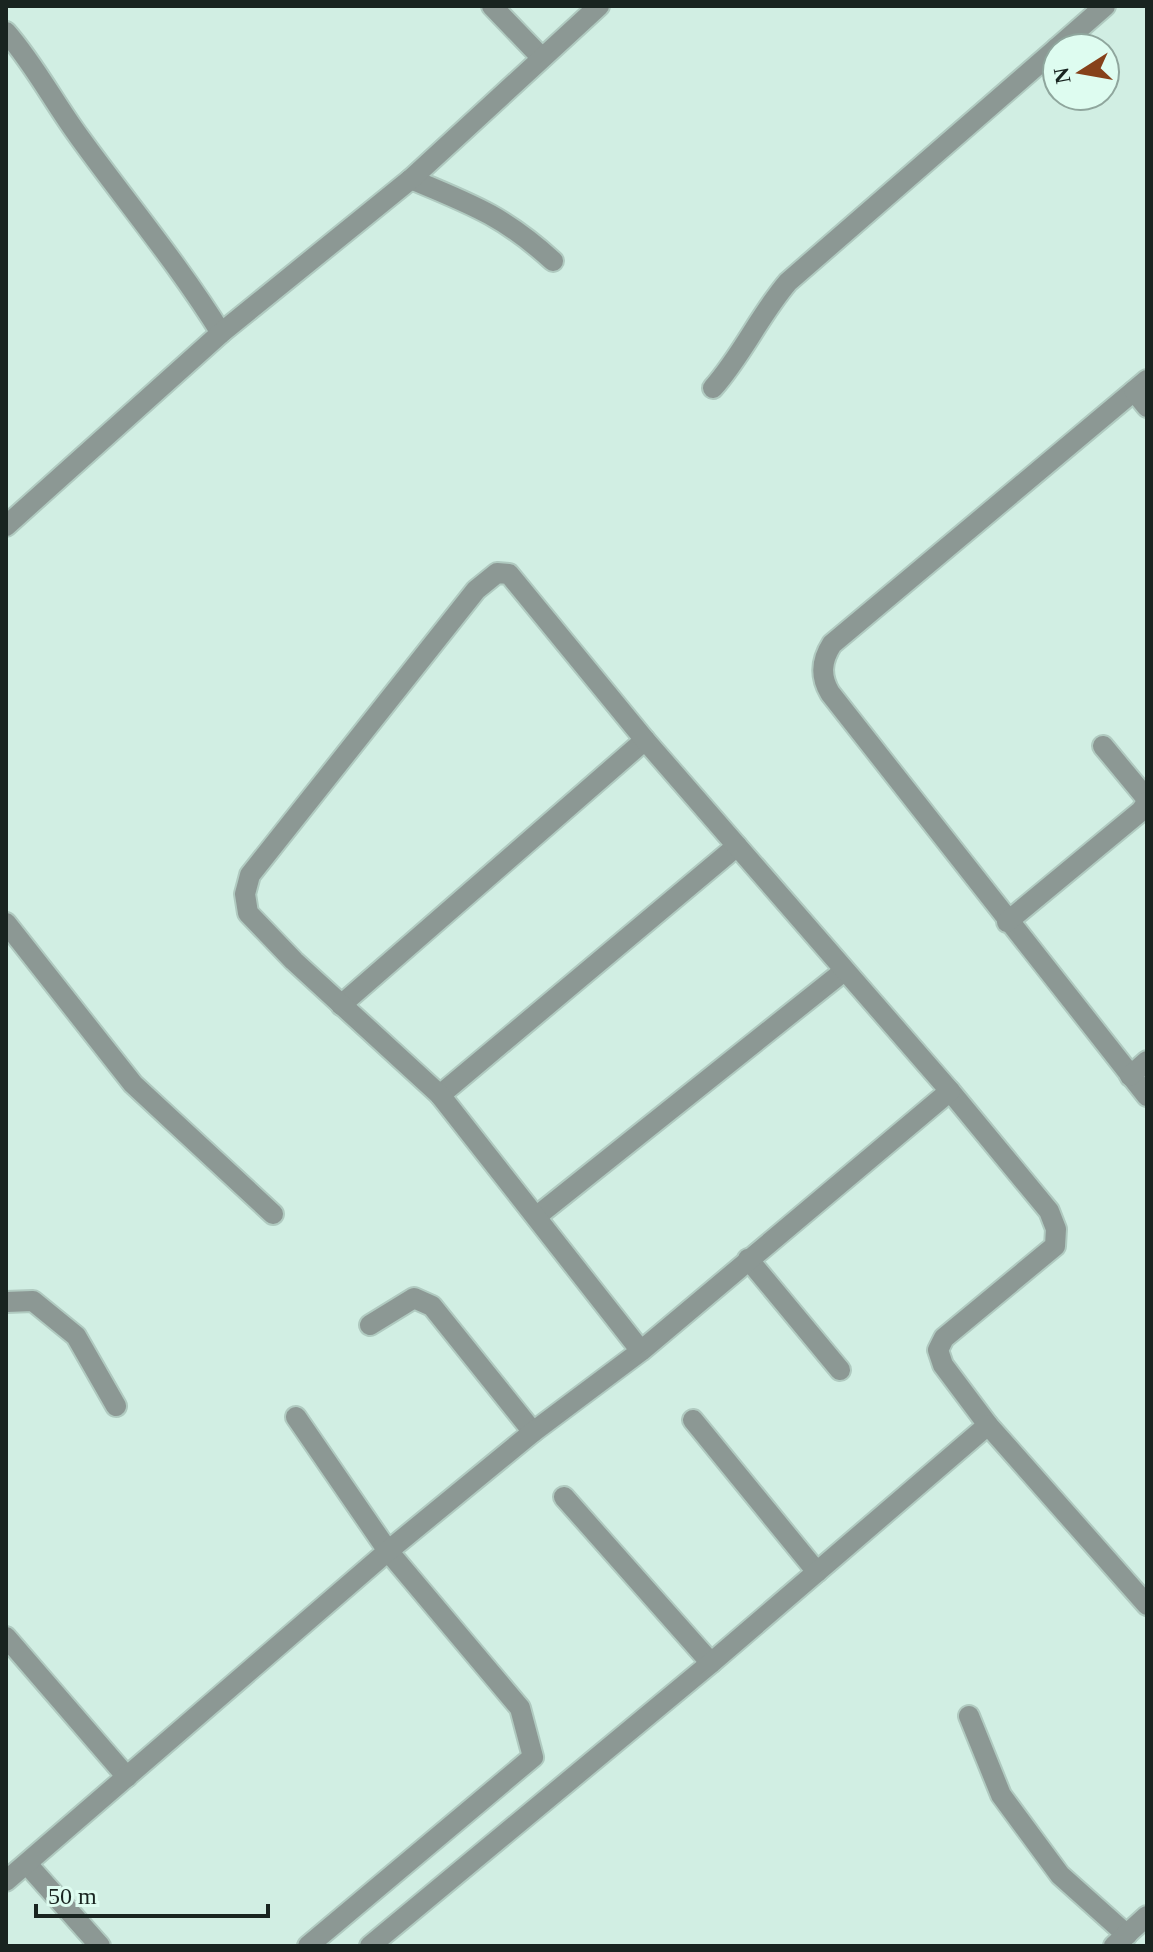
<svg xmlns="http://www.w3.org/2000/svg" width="1153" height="1952" viewBox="0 0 1153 1952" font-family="'Times New Roman',serif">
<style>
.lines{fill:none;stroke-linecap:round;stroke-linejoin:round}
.minor-casing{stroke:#b0cac0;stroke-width:24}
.minor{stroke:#8c9894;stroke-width:20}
</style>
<rect width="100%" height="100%" fill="#d1eee3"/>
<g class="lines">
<!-- minor casing -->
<g class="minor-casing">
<g id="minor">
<polyline points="492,6 541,57"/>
<path d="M6,32C35,65 54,103 80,138C127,203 179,265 221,333"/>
<polyline points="1057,48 1105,6"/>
<path d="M411,179C471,204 504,216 553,261"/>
<path d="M1147,380L832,644C821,661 820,676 830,693L1147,1096"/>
<path d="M713,388C743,354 759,316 788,282L1057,48"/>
<polyline points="1134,391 1147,407"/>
<polyline points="6,526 221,333 411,179 599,6"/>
<polyline points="1103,746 1147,799"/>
<polyline points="1007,922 1141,811 1147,802"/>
<polyline points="6,923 133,1084 273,1214"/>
<polyline points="341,1005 645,740"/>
<polyline points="1130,1076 1147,1061"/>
<polyline points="950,1091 1049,1211 1056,1229 1055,1246 944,1338 938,1350 943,1365 988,1425"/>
<polyline points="440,1095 737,846"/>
<polyline points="537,1216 844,971"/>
<polyline points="748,1259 840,1370"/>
<polyline points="6,1302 33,1301 76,1336 116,1406"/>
<polyline points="370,1325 414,1298 432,1306 533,1432"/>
<polyline points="296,1417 388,1551 520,1708 533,1757 308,1946"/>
<polyline points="693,1420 817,1572"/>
<polyline points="564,1497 711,1663"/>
<polyline points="6,1637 127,1777"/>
<polyline points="969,1716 1001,1795 1060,1875 1127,1935"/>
<polyline points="27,1864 100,1946"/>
<polyline points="6,1881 388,1551 533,1432 641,1351 950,1091 645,740 509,574 497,573 476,590 250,875 245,894 248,913 294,961 440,1095 641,1351"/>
<polyline points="370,1946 711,1663 988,1425 1147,1605"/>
<polyline points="1114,1946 1147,1916"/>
</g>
</g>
<!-- minor -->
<use href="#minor" class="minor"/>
</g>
<!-- border -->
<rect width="1153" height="1952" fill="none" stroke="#192420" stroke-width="16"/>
<!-- north arrow -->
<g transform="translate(1081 72) rotate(259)"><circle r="38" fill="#defcf0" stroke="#8fa69d" stroke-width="2"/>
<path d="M0-6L14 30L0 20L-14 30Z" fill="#86411a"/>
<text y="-12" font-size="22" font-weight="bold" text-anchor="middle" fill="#192420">N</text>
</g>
<!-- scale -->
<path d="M36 1904v12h232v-12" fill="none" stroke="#192420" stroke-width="4"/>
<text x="48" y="1904" font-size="24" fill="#192420" stroke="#defcf0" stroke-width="6" paint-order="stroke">50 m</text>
</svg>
